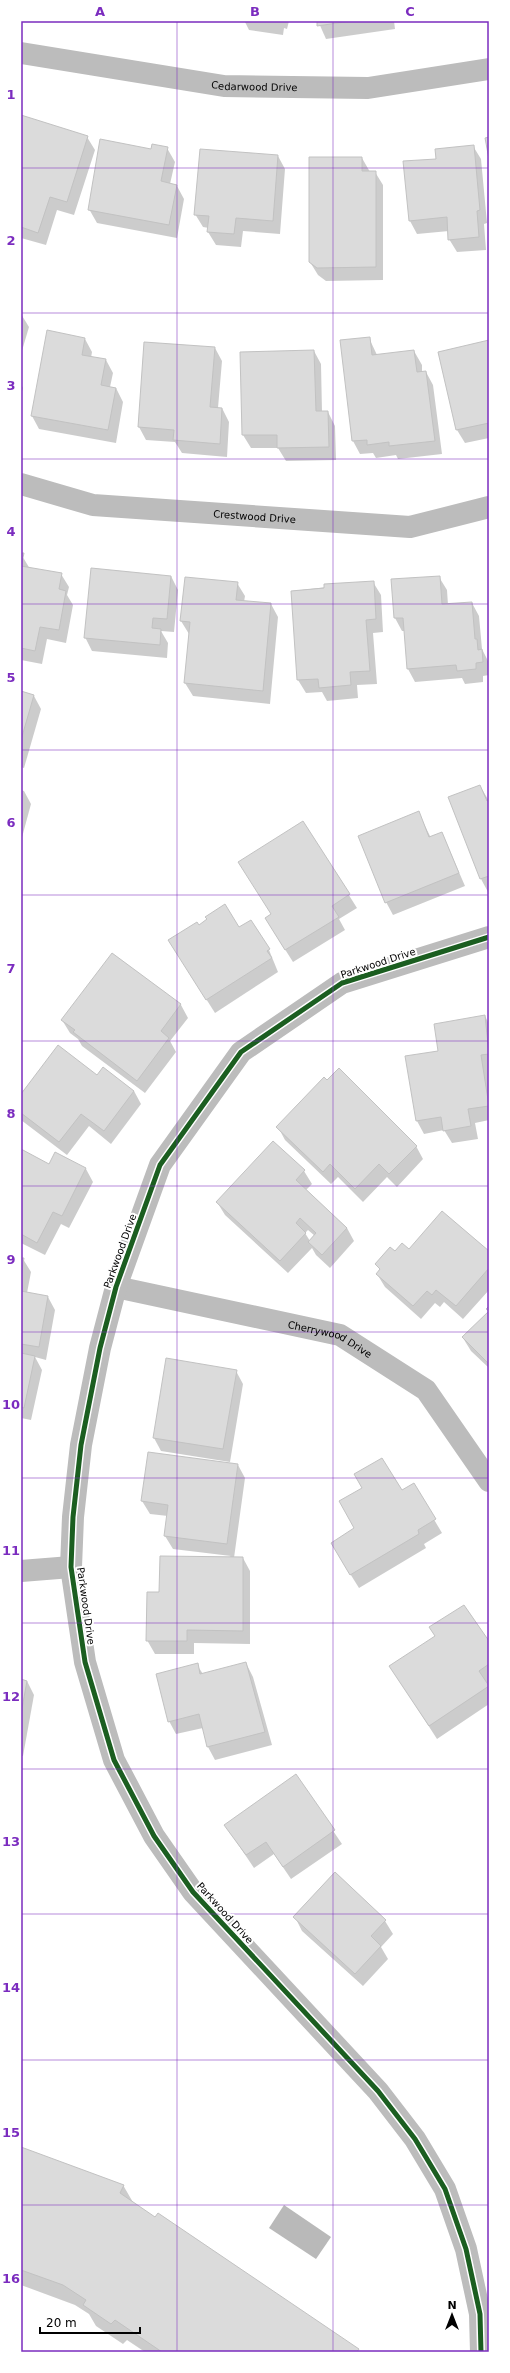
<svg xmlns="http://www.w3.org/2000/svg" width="510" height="2373" viewBox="0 0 510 2373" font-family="'DejaVu Sans',sans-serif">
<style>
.water{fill:#b9b9b9}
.shadow{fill:#0003;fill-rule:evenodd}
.building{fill:#dbdbdb;stroke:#c2c2c2}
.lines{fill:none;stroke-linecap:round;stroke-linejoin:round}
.minor{stroke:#bcbcbc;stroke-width:22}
.cycleway-casing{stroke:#fff;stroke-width:8}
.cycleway{stroke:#1b5e20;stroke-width:5}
.grid{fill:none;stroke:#7b2cbf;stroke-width:1;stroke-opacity:0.55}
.labels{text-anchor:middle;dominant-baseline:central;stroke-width:4;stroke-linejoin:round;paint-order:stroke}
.street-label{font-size:10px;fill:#000;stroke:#fff}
.neatline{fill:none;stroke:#7b2cbf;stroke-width:1.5}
.grid-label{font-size:13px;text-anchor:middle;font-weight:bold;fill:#7b2cbf}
</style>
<rect width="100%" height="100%" fill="#fff"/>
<!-- water -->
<polygon class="water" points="284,2205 331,2237 316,2259 269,2228"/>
<!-- shadow -->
<g class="shadow">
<polygon points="237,21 289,21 287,29 284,28 283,35 249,30 245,22"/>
<polygon points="318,21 394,21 395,29 326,39"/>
<polygon points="21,116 87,137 95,150 74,215 57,210 46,245 21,238"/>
<polygon points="473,146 481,159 487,223 484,224 486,250 457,252 449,239 449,231 417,234 410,221 437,159"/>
<polygon points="167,148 175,162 170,184 177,186 184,199 177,238 97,223 89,209 152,150"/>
<polygon points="278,156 285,169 280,234 243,231 241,247 216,245 208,232 209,228 203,227 195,214"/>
<polygon points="362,158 370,172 375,172 383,185 383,280 326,281 318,275 310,262"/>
<polygon points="21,314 29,327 21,354"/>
<polygon points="369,338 377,355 414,351 422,365 422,372 426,372 433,385 442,454 398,459 396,455 376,458 373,453 360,454 353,441 341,341"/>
<polygon points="85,339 92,352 91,358 106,360 113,373 110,387 116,388 123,402 116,443 39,429 32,416"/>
<polygon points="489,341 489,438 465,443 457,430 440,352"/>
<polygon points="215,348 222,361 218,408 222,408 229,422 227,457 182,453 175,442 146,440 139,427"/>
<polygon points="314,351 321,364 322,412 328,412 335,426 336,460 286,461 278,448 251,448 243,435"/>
<polygon points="21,384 23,388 21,395"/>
<polygon points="21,554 30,569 61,574 69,587 67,595 73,605 66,643 47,639 42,664 21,660"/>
<polygon points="171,576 178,590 174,632 161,631 168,643 167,658 92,651 85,637"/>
<polygon points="439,577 447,590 448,605 472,603 479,616 482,649 489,663 489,675 483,676 483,682 465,684 462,678 415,682 408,669 405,631 402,631 395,618"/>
<polygon points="373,582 381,595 383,632 373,633 377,684 357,685 358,698 327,701 322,692 306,693 298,680 292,591"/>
<polygon points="237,583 245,596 244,602 271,604 278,617 270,704 193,696 185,683 189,634 181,621"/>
<polygon points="21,692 34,696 41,709 24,768 21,767"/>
<polygon points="480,786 489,801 488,892 481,879 449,798"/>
<polygon points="21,790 24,791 31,804 21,841"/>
<polygon points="418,812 431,838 442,833 465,886 393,915 386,902"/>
<polygon points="303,822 357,908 339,919 345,930 293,962 274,932 272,914"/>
<polygon points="198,926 239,928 269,950 278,972 215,1013 177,953"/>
<polygon points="113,954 181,1005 188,1018 170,1041 176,1052 145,1093 82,1046 78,1039 70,1033 62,1020"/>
<polygon points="485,1016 489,1024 489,1120 475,1123 478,1139 452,1143 444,1130 424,1134 417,1121 439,1052"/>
<polygon points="97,1076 134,1091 141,1104 111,1144 89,1126 67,1155 21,1120 21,1095"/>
<polygon points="278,1127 416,1146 423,1159 397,1187 387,1177 363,1202 338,1177 331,1184 285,1140"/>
<path d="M273,1142L304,1171L312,1184L306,1190L347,1228L354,1241L330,1268L316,1255L312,1248L288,1273L225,1215L217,1202ZM308,1230L315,1236L310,1241L305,1233Z"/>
<polygon points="21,1151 49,1165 55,1154 86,1169 93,1182 69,1228 61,1224 45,1255 21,1243"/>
<polygon points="409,1251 489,1253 489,1290 463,1319 444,1302 440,1307 435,1303 421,1319 385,1287 377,1274 380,1270 376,1264 395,1253"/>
<polygon points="21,1259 23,1259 31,1272 27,1293 48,1297 55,1310 46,1360 35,1357 42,1370 31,1420 21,1418"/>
<polygon points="489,1312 489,1368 471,1351 463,1338"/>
<polygon points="236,1371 243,1384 230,1462 161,1451 154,1438"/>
<polygon points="238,1465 245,1478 234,1558 243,1558 250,1571 250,1644 194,1643 194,1654 155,1654 147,1640 160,1593 231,1556 173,1549 165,1536 168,1516 150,1514 142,1501"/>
<polygon points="413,1484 442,1533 424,1544 426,1548 359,1588 339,1556 401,1491"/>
<polygon points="489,1643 489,1682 486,1684 489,1688 489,1704 437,1739 390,1666"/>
<polygon points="246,1663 253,1677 272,1745 215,1760 208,1747 203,1728 176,1734 169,1721 197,1665 203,1674"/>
<polygon points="21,1680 27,1681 34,1695 23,1756 21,1756"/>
<polygon points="296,1776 342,1844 291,1879 274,1854 254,1868 225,1825"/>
<polygon points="335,1874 385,1921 393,1934 381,1947 388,1959 363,1986 302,1931 295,1917"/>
<polygon points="21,2148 123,2185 134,2204 360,2352 145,2352 127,2340 123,2344 96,2326 89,2314 75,2305 21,2285"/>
</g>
<!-- building -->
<g class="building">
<polygon points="317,21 351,21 317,26"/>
<polygon points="21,115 88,136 67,202 50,197 38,233 21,227"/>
<polygon points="489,137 489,159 485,138"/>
<polygon points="100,139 151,149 152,144 168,147 161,181 177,185 169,225 88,210"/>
<polygon points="474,145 480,210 477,211 479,237 448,240 447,217 409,221 403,161 436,159 435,149"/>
<polygon points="200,149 278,155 273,221 236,218 234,234 207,232 209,216 194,215"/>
<polygon points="309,157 362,157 362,171 376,171 376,267 317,268 309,262"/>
<polygon points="47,330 85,338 82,355 106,359 101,385 116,388 108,430 31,416"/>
<polygon points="370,337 372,355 414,350 417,372 426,371 435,441 389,446 389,442 367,445 367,440 352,441 340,340"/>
<polygon points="489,340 489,423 456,430 438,352"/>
<polygon points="144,342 215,347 210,407 222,408 220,444 173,440 174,430 138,427"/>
<polygon points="314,350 316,411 328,411 329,447 277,448 277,435 242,435 240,352"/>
<polygon points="21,553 24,553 21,566 62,573 59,589 66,591 59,630 40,627 35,651 21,648"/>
<polygon points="91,568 171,576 167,619 153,618 152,628 161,629 160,645 84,638"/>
<polygon points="440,576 442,604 472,602 475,639 477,639 478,650 482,649 483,662 476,663 476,669 457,671 456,665 407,669 403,618 394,618 391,579"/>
<polygon points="185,577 238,582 236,600 271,603 263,691 184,683 190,622 180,621"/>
<polygon points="374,581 376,619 366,620 370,671 350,672 351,685 319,688 318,679 297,680 291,591 324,588 324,584"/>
<polygon points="21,691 34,695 21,740"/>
<polygon points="480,785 487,801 489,800 489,876 480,879 448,797"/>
<polygon points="419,811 429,837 442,832 459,873 385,903 358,836"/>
<polygon points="303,821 350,894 332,906 339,917 285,950 265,918 271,914 238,862"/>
<polygon points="225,904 239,927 251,920 270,949 267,951 272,958 206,1000 168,940 197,922 199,925 207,919 205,917"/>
<polygon points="112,953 181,1004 161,1031 169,1038 137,1081 73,1032 75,1030 61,1020"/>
<polygon points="485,1015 489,1054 481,1055 489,1106 468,1109 471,1126 443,1131 441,1117 416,1121 405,1056 438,1051 434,1024"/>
<polygon points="58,1045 97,1075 103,1067 134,1091 104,1131 81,1114 59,1142 21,1113 21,1094"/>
<polygon points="339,1068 417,1146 389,1174 379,1164 355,1189 330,1164 323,1172 276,1127 324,1077 327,1080"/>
<polygon points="273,1141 305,1170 296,1180 347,1228 322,1255 308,1242 316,1233 300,1218 296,1223 306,1233 280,1261 216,1202"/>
<polygon points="21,1149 49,1164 55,1152 86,1168 62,1216 53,1212 37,1243 21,1234"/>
<polygon points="442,1211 489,1251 489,1268 456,1306 436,1290 432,1295 427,1291 413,1306 376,1274 380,1269 375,1264 390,1247 395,1251 402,1243 409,1249"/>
<polygon points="21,1258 24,1258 21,1276"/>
<polygon points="21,1291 48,1296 39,1347 21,1344"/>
<polygon points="489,1306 489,1364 462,1337 489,1311 486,1309"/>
<polygon points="21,1353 35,1356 24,1408 21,1407"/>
<polygon points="166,1358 237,1370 223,1449 153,1438"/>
<polygon points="148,1452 238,1464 227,1544 164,1536 168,1505 141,1501"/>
<polygon points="382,1458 402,1490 414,1483 436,1519 418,1530 419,1534 350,1575 331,1543 354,1528 339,1501 362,1488 354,1474"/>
<polygon points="160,1556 243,1557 243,1631 187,1630 187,1641 146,1641 147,1592 159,1592"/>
<polygon points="464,1605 489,1641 489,1664 479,1671 489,1686 429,1726 389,1666 435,1636 429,1627"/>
<polygon points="246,1662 265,1732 207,1747 199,1714 168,1722 156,1674 198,1663 200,1674"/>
<polygon points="21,1679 27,1681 21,1714"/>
<polygon points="296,1774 335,1830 283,1867 266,1842 246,1855 224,1825"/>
<polygon points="335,1872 386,1920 371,1936 381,1946 355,1974 293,1917"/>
<polygon points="21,2147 124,2185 120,2193 155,2217 158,2213 359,2349 357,2352 162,2352 115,2320 111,2324 83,2305 86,2300 63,2285 21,2270"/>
</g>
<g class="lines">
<!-- minor -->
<g class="minor">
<path id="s1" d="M21,53L224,86L368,88L489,69"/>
<path id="s2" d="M21,484L93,505L410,527L489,507"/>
<path id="s3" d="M116,1287L340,1335L426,1390L489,1481"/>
<polyline points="21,1571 71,1567"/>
<polyline points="481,2352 480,2314 466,2249 445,2189 415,2139 378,2091 193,1892 154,1836 114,1760 85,1662 71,1567 73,1517 81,1445 100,1348 116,1287 160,1165 241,1052 342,983 489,937"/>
</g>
<!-- cycleway casing -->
<g class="cycleway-casing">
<polyline id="cycleway" points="481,2352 480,2314 466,2249 445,2189 415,2139 378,2091 193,1892 154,1836 114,1760 85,1662 71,1567 73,1517 81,1445 100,1348 116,1287 160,1165 241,1052 342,983 489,937"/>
</g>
<!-- cycleway -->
<use href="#cycleway" class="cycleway"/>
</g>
<!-- grid -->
<path class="grid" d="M177,21V2352M333,21V2352M21,168H489M21,313H489M21,459H489M21,604H489M21,750H489M21,895H489M21,1041H489M21,1186H489M21,1332H489M21,1478H489M21,1623H489M21,1769H489M21,1914H489M21,2060H489M21,2205H489"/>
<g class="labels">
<!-- street labels -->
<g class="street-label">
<text stroke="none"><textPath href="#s1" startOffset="236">Cedarwood Drive</textPath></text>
<text stroke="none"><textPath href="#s2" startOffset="237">Crestwood Drive</textPath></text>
<text transform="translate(378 963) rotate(-18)">Parkwood Drive</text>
<text transform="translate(120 1251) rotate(-70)">Parkwood Drive</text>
<text stroke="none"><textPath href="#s3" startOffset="221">Cherrywood Drive</textPath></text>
<text transform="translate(86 1606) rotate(82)">Parkwood Drive</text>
<text transform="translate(225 1913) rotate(48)">Parkwood Drive</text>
</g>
</g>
<!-- border -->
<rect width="510" height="2373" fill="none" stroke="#ffffff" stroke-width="44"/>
<!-- north arrow -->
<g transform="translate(452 2315)" stroke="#ffffff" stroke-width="3" paint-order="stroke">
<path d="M0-3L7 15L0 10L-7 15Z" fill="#000000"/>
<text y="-6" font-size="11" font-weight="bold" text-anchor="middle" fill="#000000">N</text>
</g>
<!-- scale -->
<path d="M40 2327v6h100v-6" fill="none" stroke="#000000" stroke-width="2"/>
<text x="46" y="2327" font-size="12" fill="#000000" stroke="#ffffff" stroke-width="3" paint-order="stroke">20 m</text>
<rect x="22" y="22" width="466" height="2329" class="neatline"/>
<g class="grid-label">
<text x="100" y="16">A</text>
<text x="255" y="16">B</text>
<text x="410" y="16">C</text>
<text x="11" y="99">1</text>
<text x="11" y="245">2</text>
<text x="11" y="390">3</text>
<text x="11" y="536">4</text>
<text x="11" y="682">5</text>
<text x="11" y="827">6</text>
<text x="11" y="973">7</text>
<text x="11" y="1118">8</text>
<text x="11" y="1264">9</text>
<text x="11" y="1409">10</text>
<text x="11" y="1555">11</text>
<text x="11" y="1701">12</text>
<text x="11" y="1846">13</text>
<text x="11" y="1992">14</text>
<text x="11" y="2137">15</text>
<text x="11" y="2283">16</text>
</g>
</svg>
